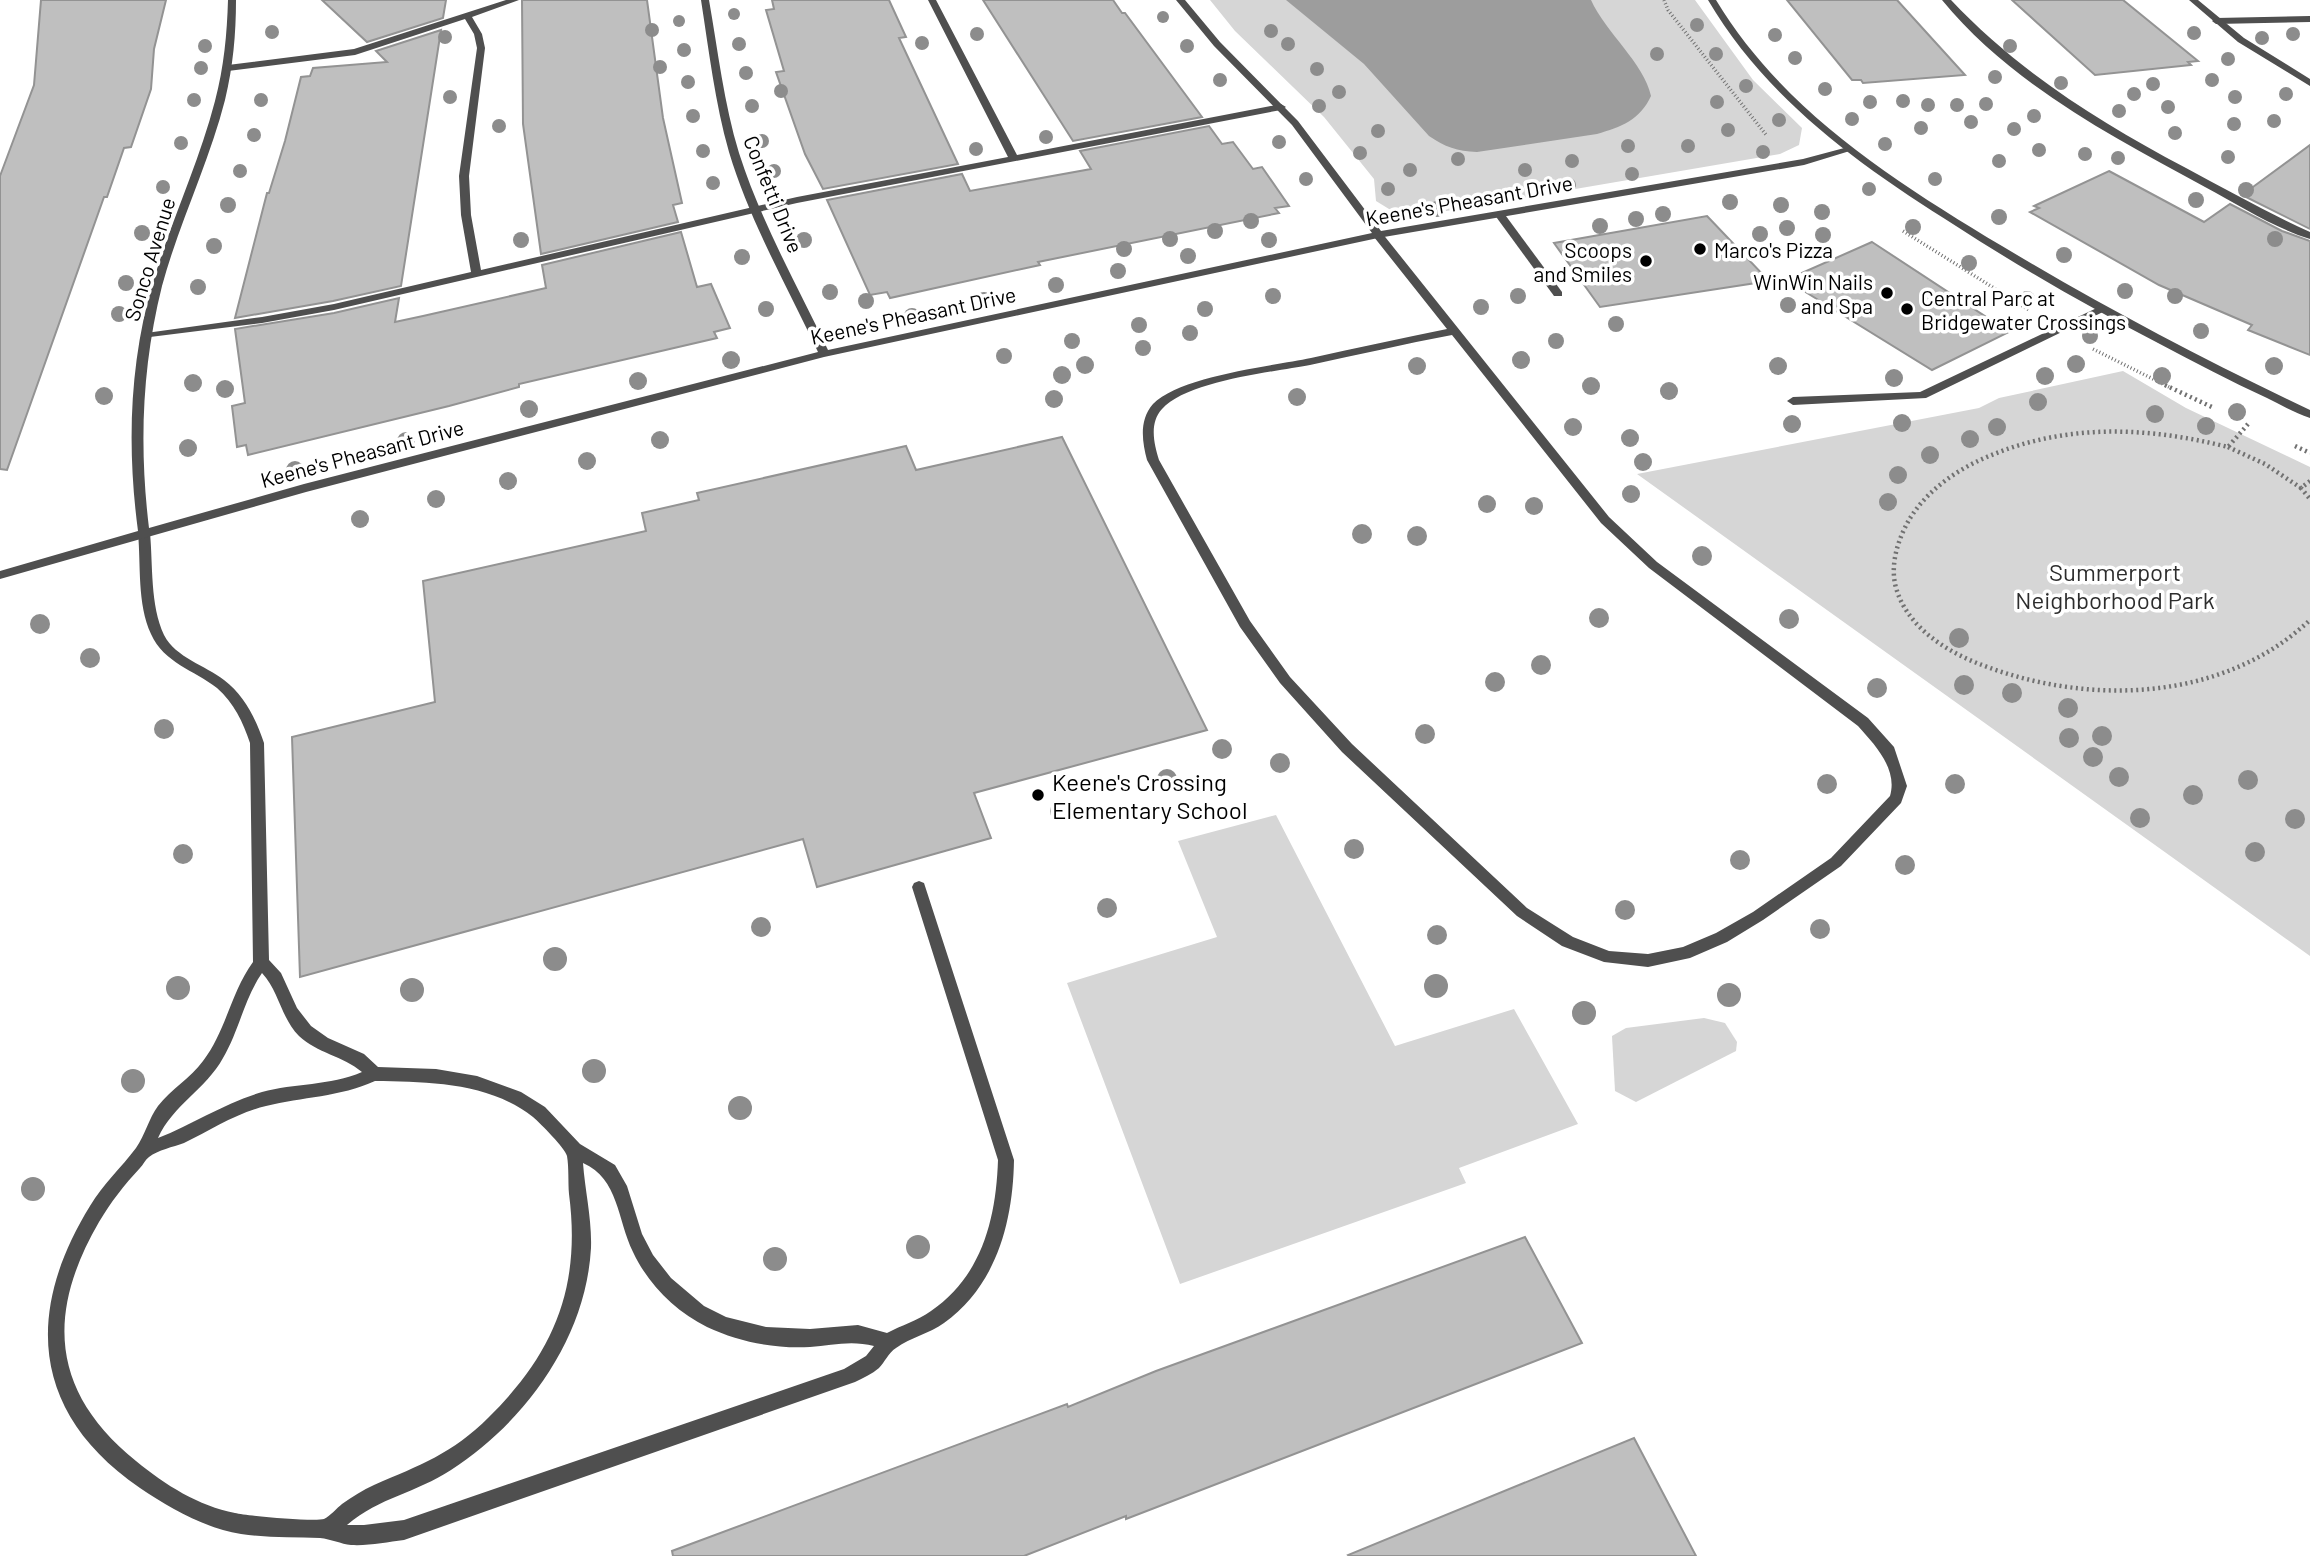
<svg xmlns="http://www.w3.org/2000/svg" width="2310" height="1556" viewBox="0 0 2310 1556" font-family="Barlow,sans-serif">
<style>
.green{fill:#d6d6d6}
.water{fill:#9d9d9d}
.building{fill:#bfbfbf;stroke:#939393;stroke-width:2}
.lines{fill:none;stroke-linecap:round;stroke-linejoin:round}
.path-far1{stroke:#717171;stroke-width:3.5;stroke-dasharray:1 2.5;stroke-linecap:butt}
.path{stroke:#717171;stroke-width:4.5;stroke-dasharray:2 3.5;stroke-linecap:butt}
.service{fill:#4f4f4f;fill-rule:evenodd}
.minor{fill:#4f4f4f;fill-rule:evenodd}
.tertiary{fill:#4f4f4f;fill-rule:evenodd}
.tree{fill:#8c8c8c}
.poi-dot{fill:#000;stroke:#fff;stroke-width:2.5}
.labels{text-anchor:middle;dominant-baseline:central;stroke-width:7;stroke-linejoin:round;paint-order:stroke}
.far-street-label{font-size:21px;fill:#000;stroke:#fff}
.far-poi-label{font-size:21px;fill:#000;stroke:#fff;text-anchor:end}
.park-label{font-size:24px;fill:#2d2d2d;stroke:#fff}
.poi-label{font-size:24px;fill:#000;stroke:#fff;text-anchor:start}
</style>
<rect width="100%" height="100%" fill="#fff"/>
<!-- green -->
<g class="green">
<polygon points="1210,0 1695,0 1753,80 1802,128 1799,145 1780,154 1417,216 1389,209 1376,201 1374,179 1324,117 1235,31"/>
<polygon points="2123,371 2186,408 2310,467 2310,956 1637,474 1979,408 1999,398"/>
<polygon points="1276,815 1395,1046 1514,1009 1578,1124 1459,1168 1466,1183 1180,1284 1067,983 1217,937 1178,841"/>
<polygon points="1704,1018 1725,1023 1737,1042 1736,1051 1636,1102 1615,1091 1612,1036 1626,1028"/>
</g>
<!-- water -->
<path class="water" d="M1286,0H1591C1606,33 1644,63 1651,96C1640,120 1621,127 1597,134L1477,152C1457,151 1445,147 1429,136L1364,64Z"/>
<!-- building -->
<g class="building">
<polygon points="41,0 166,0 154,49 151,89 131,147 124,148 107,197 104,197 7,470 0,469 0,176 34,85"/>
<polygon points="322,0 446,0 443,18 367,42"/>
<polygon points="522,0 647,0 663,118 682,203 673,205 678,222 541,254 523,124"/>
<polygon points="772,0 889,0 906,37 899,38 958,164 823,189 805,154 776,72 784,71 766,10 774,9"/>
<polygon points="983,0 1113,0 1122,13 1125,13 1202,117 1073,141"/>
<polygon points="1787,0 1897,0 1965,75 1863,83 1861,80 1852,80"/>
<polygon points="2012,0 2123,0 2198,61 2188,62 2191,65 2095,75"/>
<polygon points="441,30 401,286 333,301 235,318 267,193 269,193 285,141 301,77 310,76 313,68 387,62 376,51"/>
<polygon points="1209,126 1222,144 1233,142 1253,169 1262,167 1289,206 1275,208 1279,213 1038,262 1040,265 890,298 887,292 870,295 827,200 962,174 970,191 1091,169 1080,151"/>
<polygon points="2310,145 2310,229 2242,195"/>
<polygon points="2109,171 2204,222 2230,204 2282,231 2310,241 2310,355 2248,330 2252,325 2159,285 2030,212 2039,208 2034,206"/>
<polygon points="1707,216 1769,281 1600,307 1554,243"/>
<polygon points="681,232 697,287 711,284 730,328 714,332 717,338 519,384 519,387 449,406 248,455 246,445 237,447 232,406 245,403 235,329 334,313 399,298 395,322 423,316 546,288 542,265"/>
<polygon points="1872,242 2009,332 1932,370 1786,280"/>
<polygon points="1062,437 1207,730 974,793 991,838 817,887 803,839 300,977 292,737 435,702 423,581 646,531 642,513 699,500 697,493 906,446 916,470"/>
<polygon points="1525,1237 1582,1343 1126,1519 1126,1516 1024,1556 673,1556 672,1551 1067,1404 1068,1407 1156,1371"/>
<polygon points="1634,1438 1696,1556 1349,1556 1348,1555"/>
</g>
<g class="lines">
<!-- path-far1 -->
<g class="path-far1">
<polyline points="1664,0 1668,10 1767,136"/>
<polyline points="1903,231 2029,310"/>
<polyline points="2093,349 2169,387"/>
</g>
<!-- path -->
<g class="path">
<polyline points="2165,385 2214,408"/>
<path d="M2248,424L2228,447C2144,426 2061,423 1980,460C1952,473 1925,493 1909,520C1897,541 1889,568 1897,591C1909,628 1947,652 1982,665C2089,706 2223,702 2310,620"/>
<polyline points="2295,446 2310,453"/>
<polyline points="2228,447 2265,464 2301,488"/>
<polyline points="2310,481 2301,488 2310,499"/>
</g>
<!-- service -->
<g class="service">
<polygon points="506,0 519,0 472,17 482,34 485,48 469,176 471,215 481,270 797,197 1008,157 928,0 936,0 1017,155 1281,104 1286,107 1281,110 797,203 334,310 262,323 142,338 142,334 146,333 262,317 334,304 471,272 461,215 459,176 477,48 474,34 465,19 355,55 228,71 223,68 228,65 354,49"/>
<path d="M1942,0H1951C2019,72 2099,122 2186,168C2227,190 2268,213 2310,232V239C2274,228 2239,205 2205,187C2111,136 2011,84 1942,0Z"/>
<polygon points="2310,16 2310,22 2216,24 2212,21 2216,18"/>
<polygon points="1499,211 1503,212 1562,292 1562,296 1554,296 1494,214"/>
<path d="M1378,232L1382,233L1609,517L1657,562L1868,718L1894,747L1907,786L1901,803L1841,866L1763,920L1727,942L1690,958L1648,967L1604,962L1562,946L1517,916L1342,752L1280,683L1240,627L1147,460C1142,441 1139,420 1153,404C1180,376 1272,366 1311,358C1356,348 1402,338 1447,329L1374,237V233ZM1452,335L1601,523L1649,568L1858,726C1875,745 1898,769 1890,796L1831,858L1753,912L1716,933L1683,947L1648,954L1609,951L1573,937L1527,908L1352,744L1290,677L1250,621L1159,460C1154,444 1149,423 1162,409C1187,381 1273,372 1310,365C1357,355 1404,344 1452,335Z"/>
<polygon points="2101,306 2105,307 2105,311 1926,398 1793,405 1787,401 1793,397 1920,392"/>
<path d="M144,529L150,533C153,565 150,605 164,635C176,658 205,665 224,680C244,695 256,719 264,743L269,960L281,973L297,1008L311,1026L328,1038L364,1054L378,1067L436,1069L477,1076L521,1092L545,1107L580,1144L615,1165L627,1186L642,1234L653,1255L671,1278L704,1306L726,1317L766,1327L810,1329L858,1325L887,1333C902,1325 917,1321 931,1311C982,1276 996,1219 998,1160L912,887L914,883L919,881L924,883L1014,1160C1013,1221 997,1285 944,1323C929,1334 911,1337 896,1348C888,1353 885,1362 879,1368C872,1374 863,1378 855,1382L404,1540C387,1542 369,1546 351,1545C341,1544 331,1539 320,1538C294,1537 267,1538 241,1534C204,1528 170,1508 140,1488C32,1414 24,1313 90,1206C103,1184 121,1168 136,1148C145,1135 149,1118 158,1106C171,1089 191,1078 203,1061C226,1031 231,992 253,962L250,743C243,722 234,703 217,688C194,670 164,663 151,634C137,604 141,565 138,533ZM262,973C279,991 281,1018 299,1036C317,1053 343,1056 362,1072C330,1086 294,1083 262,1092C225,1103 193,1124 158,1138C173,1105 206,1089 223,1058C239,1031 244,999 262,973ZM375,1081C428,1082 489,1082 533,1117C541,1124 565,1148 567,1156C569,1168 568,1182 569,1194C581,1286 555,1352 489,1417C452,1454 420,1465 374,1485C363,1490 352,1497 342,1504C337,1508 330,1516 324,1519C315,1522 248,1516 235,1513C199,1506 165,1485 136,1461C52,1393 45,1315 99,1222C111,1202 124,1185 140,1168C143,1165 145,1160 149,1157C158,1150 173,1147 184,1143C211,1130 236,1113 266,1106C302,1097 340,1097 375,1081ZM583,1163C619,1179 617,1219 633,1252C648,1284 675,1311 707,1327C739,1342 775,1349 810,1347C832,1345 852,1340 874,1346L866,1356L844,1369L404,1520L364,1525H347C380,1497 416,1493 451,1470C525,1422 586,1339 591,1248C592,1219 585,1191 583,1163Z"/>
</g>
<!-- minor -->
<g class="minor">
<path d="M228,0H236C236,34 233,67 225,100C209,163 179,223 162,286C142,366 139,446 149,528L304,484L818,352C787,286 750,222 729,152C715,103 709,51 701,0H709C718,51 724,104 739,153C761,222 797,285 828,350L1372,233L1292,125L1214,46L1176,0H1185L1220,42L1298,121L1381,231L1803,159L1848,147L1853,150L1804,165L1378,238L824,357L306,492L0,579V571L138,531C127,448 129,364 153,282C171,221 199,163 215,101C224,67 227,34 228,0Z"/>
<polygon points="2189,0 2198,0 2244,38 2310,79 2310,86 2238,42"/>
</g>
<!-- tertiary -->
<path class="tertiary" d="M1708,0H1716C1783,111 1894,181 2002,246C2102,306 2204,360 2310,410V418C2295,413 2281,405 2267,398C2230,381 2194,362 2158,343C2089,307 2021,268 1956,226C1859,165 1767,100 1708,0Z"/>
</g>
<!-- trees -->
<g class="tree">
<circle cx="734" cy="14" r="6"/>
<circle cx="1163" cy="17" r="6"/>
<circle cx="679" cy="21" r="6"/>
<circle cx="1697" cy="25" r="7"/>
<circle cx="652" cy="30" r="7"/>
<circle cx="1271" cy="31" r="7"/>
<circle cx="272" cy="32" r="7"/>
<circle cx="2194" cy="33" r="7"/>
<circle cx="977" cy="34" r="7"/>
<circle cx="2293" cy="34" r="7"/>
<circle cx="1775" cy="35" r="7"/>
<circle cx="445" cy="37" r="7"/>
<circle cx="2262" cy="38" r="7"/>
<circle cx="922" cy="43" r="7"/>
<circle cx="739" cy="44" r="7"/>
<circle cx="1288" cy="44" r="7"/>
<circle cx="205" cy="46" r="7"/>
<circle cx="1187" cy="46" r="7"/>
<circle cx="2010" cy="46" r="7"/>
<circle cx="684" cy="50" r="7"/>
<circle cx="1657" cy="54" r="7"/>
<circle cx="1716" cy="54" r="7"/>
<circle cx="1795" cy="58" r="7"/>
<circle cx="2228" cy="59" r="7"/>
<circle cx="660" cy="67" r="7"/>
<circle cx="201" cy="68" r="7"/>
<circle cx="1317" cy="69" r="7"/>
<circle cx="746" cy="73" r="7"/>
<circle cx="1995" cy="77" r="7"/>
<circle cx="1220" cy="80" r="7"/>
<circle cx="2212" cy="80" r="7"/>
<circle cx="688" cy="82" r="7"/>
<circle cx="2061" cy="83" r="7"/>
<circle cx="2153" cy="84" r="7"/>
<circle cx="1746" cy="86" r="7"/>
<circle cx="1825" cy="89" r="7"/>
<circle cx="781" cy="91" r="7"/>
<circle cx="1339" cy="92" r="7"/>
<circle cx="2134" cy="94" r="7"/>
<circle cx="2286" cy="94" r="7"/>
<circle cx="450" cy="97" r="7"/>
<circle cx="2235" cy="97" r="7"/>
<circle cx="194" cy="100" r="7"/>
<circle cx="261" cy="100" r="7"/>
<circle cx="1903" cy="101" r="7"/>
<circle cx="1717" cy="102" r="7"/>
<circle cx="1870" cy="102" r="7"/>
<circle cx="1986" cy="104" r="7"/>
<circle cx="1928" cy="105" r="7"/>
<circle cx="1957" cy="105" r="7"/>
<circle cx="752" cy="106" r="7"/>
<circle cx="1319" cy="106" r="7"/>
<circle cx="2168" cy="107" r="7"/>
<circle cx="2119" cy="111" r="7"/>
<circle cx="693" cy="116" r="7"/>
<circle cx="2034" cy="116" r="7"/>
<circle cx="1852" cy="119" r="7"/>
<circle cx="1779" cy="120" r="7"/>
<circle cx="2274" cy="121" r="7"/>
<circle cx="1971" cy="122" r="7"/>
<circle cx="2234" cy="124" r="7"/>
<circle cx="499" cy="126" r="7"/>
<circle cx="1921" cy="128" r="7"/>
<circle cx="2014" cy="129" r="7"/>
<circle cx="1728" cy="130" r="7"/>
<circle cx="1378" cy="131" r="7"/>
<circle cx="2175" cy="133" r="7"/>
<circle cx="254" cy="135" r="7"/>
<circle cx="1046" cy="137" r="7"/>
<circle cx="762" cy="141" r="7"/>
<circle cx="1279" cy="142" r="7"/>
<circle cx="181" cy="143" r="7"/>
<circle cx="1885" cy="144" r="7"/>
<circle cx="1628" cy="146" r="7"/>
<circle cx="1688" cy="146" r="7"/>
<circle cx="976" cy="149" r="7"/>
<circle cx="2039" cy="150" r="7"/>
<circle cx="703" cy="151" r="7"/>
<circle cx="1763" cy="152" r="7"/>
<circle cx="1360" cy="153" r="7"/>
<circle cx="2085" cy="154" r="7"/>
<circle cx="2228" cy="157" r="7"/>
<circle cx="2118" cy="158" r="7"/>
<circle cx="1458" cy="159" r="7"/>
<circle cx="1572" cy="161" r="7"/>
<circle cx="1999" cy="161" r="7"/>
<circle cx="1410" cy="170" r="7"/>
<circle cx="1525" cy="170" r="7"/>
<circle cx="240" cy="171" r="7"/>
<circle cx="774" cy="171" r="7"/>
<circle cx="1632" cy="174" r="7"/>
<circle cx="1306" cy="179" r="7"/>
<circle cx="1935" cy="179" r="7"/>
<circle cx="713" cy="183" r="7"/>
<circle cx="1569" cy="185" r="7"/>
<circle cx="163" cy="187" r="7"/>
<circle cx="1388" cy="189" r="7"/>
<circle cx="1869" cy="189" r="7"/>
<circle cx="2246" cy="190" r="8"/>
<circle cx="1505" cy="197" r="8"/>
<circle cx="2196" cy="200" r="8"/>
<circle cx="1730" cy="202" r="8"/>
<circle cx="228" cy="205" r="8"/>
<circle cx="1781" cy="205" r="8"/>
<circle cx="1437" cy="209" r="8"/>
<circle cx="1822" cy="212" r="8"/>
<circle cx="1663" cy="214" r="8"/>
<circle cx="1999" cy="217" r="8"/>
<circle cx="1636" cy="219" r="8"/>
<circle cx="1251" cy="221" r="8"/>
<circle cx="1600" cy="226" r="8"/>
<circle cx="1913" cy="227" r="8"/>
<circle cx="1787" cy="228" r="8"/>
<circle cx="1215" cy="231" r="8"/>
<circle cx="142" cy="233" r="8"/>
<circle cx="1760" cy="234" r="8"/>
<circle cx="1823" cy="235" r="8"/>
<circle cx="1170" cy="239" r="8"/>
<circle cx="2275" cy="239" r="8"/>
<circle cx="521" cy="240" r="8"/>
<circle cx="804" cy="240" r="8"/>
<circle cx="1269" cy="240" r="8"/>
<circle cx="214" cy="246" r="8"/>
<circle cx="1124" cy="249" r="8"/>
<circle cx="2064" cy="255" r="8"/>
<circle cx="1188" cy="256" r="8"/>
<circle cx="742" cy="257" r="8"/>
<circle cx="1969" cy="263" r="8"/>
<circle cx="1118" cy="271" r="8"/>
<circle cx="126" cy="283" r="8"/>
<circle cx="1056" cy="285" r="8"/>
<circle cx="198" cy="287" r="8"/>
<circle cx="2125" cy="291" r="8"/>
<circle cx="830" cy="292" r="8"/>
<circle cx="1273" cy="296" r="8"/>
<circle cx="1518" cy="296" r="8"/>
<circle cx="2175" cy="296" r="8"/>
<circle cx="2027" cy="299" r="8"/>
<circle cx="984" cy="300" r="8"/>
<circle cx="866" cy="301" r="8"/>
<circle cx="1788" cy="305" r="8"/>
<circle cx="1481" cy="307" r="8"/>
<circle cx="766" cy="309" r="8"/>
<circle cx="1205" cy="309" r="8"/>
<circle cx="119" cy="314" r="8"/>
<circle cx="912" cy="316" r="8"/>
<circle cx="1616" cy="324" r="8"/>
<circle cx="1139" cy="325" r="8"/>
<circle cx="2201" cy="331" r="8"/>
<circle cx="1190" cy="333" r="8"/>
<circle cx="2090" cy="336" r="8"/>
<circle cx="1072" cy="341" r="8"/>
<circle cx="1556" cy="341" r="8"/>
<circle cx="1143" cy="348" r="8"/>
<circle cx="1004" cy="356" r="8"/>
<circle cx="731" cy="360" r="9"/>
<circle cx="1521" cy="360" r="9"/>
<circle cx="2076" cy="364" r="9"/>
<circle cx="1085" cy="365" r="9"/>
<circle cx="1417" cy="366" r="9"/>
<circle cx="1778" cy="366" r="9"/>
<circle cx="2274" cy="366" r="9"/>
<circle cx="1062" cy="375" r="9"/>
<circle cx="2045" cy="376" r="9"/>
<circle cx="2162" cy="376" r="9"/>
<circle cx="1894" cy="378" r="9"/>
<circle cx="638" cy="381" r="9"/>
<circle cx="193" cy="383" r="9"/>
<circle cx="1591" cy="386" r="9"/>
<circle cx="225" cy="389" r="9"/>
<circle cx="1669" cy="391" r="9"/>
<circle cx="104" cy="396" r="9"/>
<circle cx="1297" cy="397" r="9"/>
<circle cx="1054" cy="399" r="9"/>
<circle cx="2038" cy="402" r="9"/>
<circle cx="529" cy="409" r="9"/>
<circle cx="2237" cy="412" r="9"/>
<circle cx="2155" cy="414" r="9"/>
<circle cx="1902" cy="423" r="9"/>
<circle cx="1792" cy="424" r="9"/>
<circle cx="2206" cy="426" r="9"/>
<circle cx="1573" cy="427" r="9"/>
<circle cx="1997" cy="427" r="9"/>
<circle cx="1630" cy="438" r="9"/>
<circle cx="1970" cy="439" r="9"/>
<circle cx="660" cy="440" r="9"/>
<circle cx="406" cy="441" r="9"/>
<circle cx="188" cy="448" r="9"/>
<circle cx="1930" cy="455" r="9"/>
<circle cx="587" cy="461" r="9"/>
<circle cx="1643" cy="462" r="9"/>
<circle cx="295" cy="470" r="9"/>
<circle cx="1898" cy="475" r="9"/>
<circle cx="508" cy="481" r="9"/>
<circle cx="1631" cy="494" r="9"/>
<circle cx="436" cy="499" r="9"/>
<circle cx="1888" cy="502" r="9"/>
<circle cx="1487" cy="504" r="9"/>
<circle cx="1534" cy="506" r="9"/>
<circle cx="360" cy="519" r="9"/>
<circle cx="1362" cy="534" r="10"/>
<circle cx="1417" cy="536" r="10"/>
<circle cx="1702" cy="556" r="10"/>
<circle cx="1599" cy="618" r="10"/>
<circle cx="1789" cy="619" r="10"/>
<circle cx="40" cy="624" r="10"/>
<circle cx="1959" cy="638" r="10"/>
<circle cx="90" cy="658" r="10"/>
<circle cx="1541" cy="665" r="10"/>
<circle cx="1495" cy="682" r="10"/>
<circle cx="1964" cy="685" r="10"/>
<circle cx="1877" cy="688" r="10"/>
<circle cx="2012" cy="693" r="10"/>
<circle cx="2068" cy="708" r="10"/>
<circle cx="164" cy="729" r="10"/>
<circle cx="1425" cy="734" r="10"/>
<circle cx="2102" cy="736" r="10"/>
<circle cx="2069" cy="738" r="10"/>
<circle cx="1222" cy="749" r="10"/>
<circle cx="2093" cy="757" r="10"/>
<circle cx="1280" cy="763" r="10"/>
<circle cx="2119" cy="777" r="10"/>
<circle cx="1167" cy="779" r="10"/>
<circle cx="2248" cy="780" r="10"/>
<circle cx="1827" cy="784" r="10"/>
<circle cx="1955" cy="784" r="10"/>
<circle cx="2193" cy="795" r="10"/>
<circle cx="1060" cy="811" r="10"/>
<circle cx="2140" cy="818" r="10"/>
<circle cx="2295" cy="819" r="10"/>
<circle cx="1354" cy="849" r="10"/>
<circle cx="2255" cy="852" r="10"/>
<circle cx="183" cy="854" r="10"/>
<circle cx="1740" cy="860" r="10"/>
<circle cx="1905" cy="865" r="10"/>
<circle cx="1107" cy="908" r="10"/>
<circle cx="1625" cy="910" r="10"/>
<circle cx="761" cy="927" r="10"/>
<circle cx="1820" cy="929" r="10"/>
<circle cx="1437" cy="935" r="10"/>
<circle cx="555" cy="959" r="12"/>
<circle cx="1436" cy="986" r="12"/>
<circle cx="178" cy="988" r="12"/>
<circle cx="412" cy="990" r="12"/>
<circle cx="1729" cy="995" r="12"/>
<circle cx="1584" cy="1013" r="12"/>
<circle cx="594" cy="1071" r="12"/>
<circle cx="133" cy="1081" r="12"/>
<circle cx="740" cy="1108" r="12"/>
<circle cx="33" cy="1189" r="12"/>
<circle cx="918" cy="1247" r="12"/>
<circle cx="775" cy="1259" r="12"/>
</g>
<!-- markers -->
<g class="poi-dot">
<circle cx="1700" cy="249" r="7"/>
<circle cx="1646" cy="261" r="7"/>
<circle cx="1887" cy="293" r="7"/>
<circle cx="1907" cy="309" r="7"/>
<circle cx="1038" cy="795" r="7"/>
</g>
<g class="labels">
<!-- far-street labels -->
<g class="far-street-label">
<text transform="translate(774 194) rotate(68)">Confetti Drive</text>
<text transform="translate(1469 200) rotate(-10)">Keene's Pheasant Drive</text>
<text transform="translate(149 259) rotate(-73)">Sonco Avenue</text>
<text transform="translate(913 315) rotate(-12)">Keene's Pheasant Drive</text>
<text transform="translate(362 453) rotate(-15)">Keene's Pheasant Drive</text>
</g>
<!-- far-poi labels -->
<g class="far-poi-label">
<text x="1632" y="249">Scoops<tspan x="1632" dy="24">and Smiles</tspan></text>
<text x="1714" y="249" text-anchor="start">Marco's Pizza</text>
<text x="1873" y="281">WinWin Nails<tspan x="1873" dy="24">and Spa</tspan></text>
<text x="1921" y="297" text-anchor="start">Central Parc at<tspan x="1921" dy="24">Bridgewater Crossings</tspan></text>
</g>
<!-- park labels -->
<g class="park-label">
<text x="2115" y="571">Summerport<tspan x="2115" dy="28">Neighborhood Park</tspan></text>
</g>
<!-- poi labels -->
<g class="poi-label">
<text x="1052" y="781">Keene's Crossing<tspan x="1052" dy="28">Elementary School</tspan></text>
</g>
</g>
</svg>
